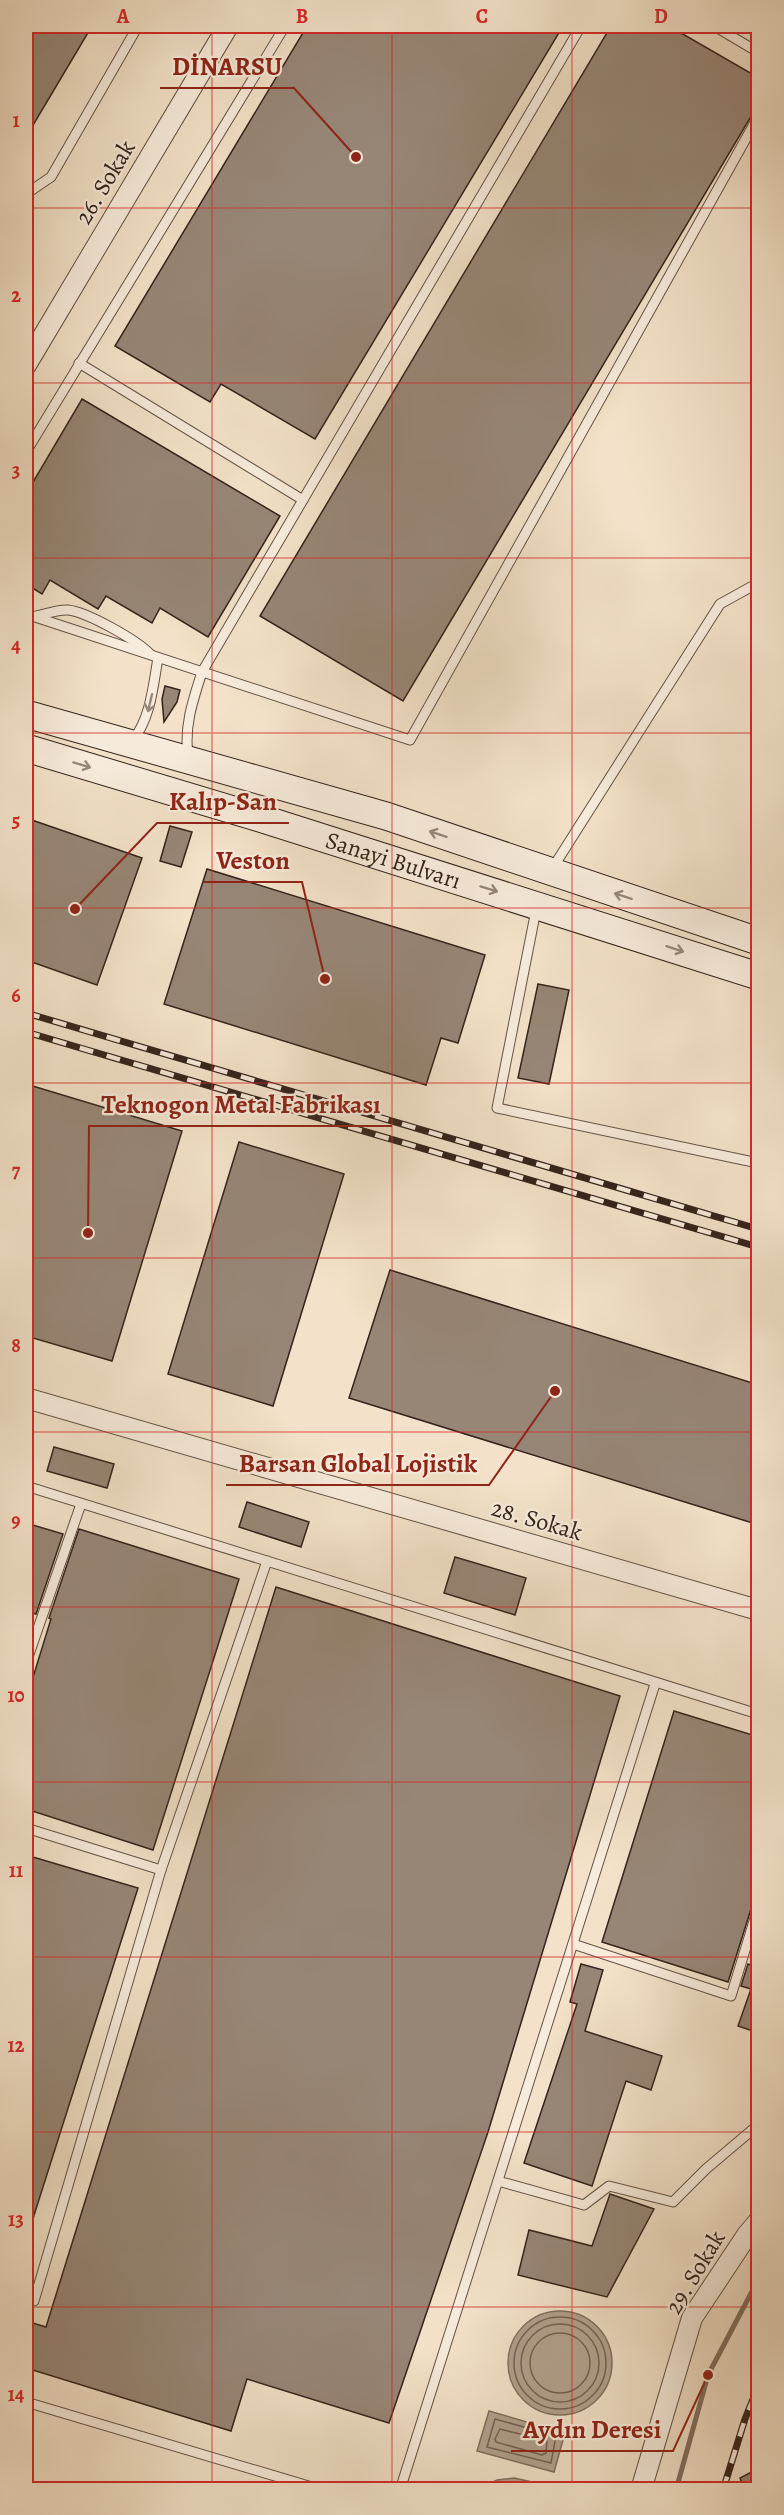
<svg xmlns="http://www.w3.org/2000/svg" width="784" height="2515" viewBox="0 0 784 2515" font-family="Alegreya,serif">
<style>
.water{fill:#b2a18e;stroke:#806f60;stroke-width:1.5}
.lines{fill:none;stroke-linecap:round;stroke-linejoin:round}
.shore{stroke:#736255;stroke-width:1.5}
.stream{stroke:#806f60;stroke-width:5}
.building{fill:#978676;stroke:#34231c;stroke-width:1.5}
.service-casing{stroke:#645347;stroke-width:11}
.minor-casing{stroke:#645347;stroke-width:22}
.secondary-casing{stroke:#34231c;stroke-width:29}
.service{stroke:#f7ecdc;stroke-width:9}
.minor{stroke:#f7ecdc;stroke-width:20}
.secondary{stroke:#f7ecdc;stroke-width:27}
.rail-casing{stroke:#34231c;stroke-width:7}
.rail{stroke:#f7ecdc;stroke-width:4.5;stroke-dasharray:14;stroke-linecap:butt}
.oneway{stroke:#96887c}
.grid{fill:none;stroke:#d62828;stroke-width:1.5;stroke-opacity:0.55}
.labels{text-anchor:middle;dominant-baseline:central;stroke-width:4.5;stroke-linejoin:round;paint-order:stroke}
.street-label{font-size:24px;fill:#34231c;stroke:#f7ecdc}
.leader{fill:none;stroke:#8f2418;stroke-width:2}
.callout-dot{fill:#8f2418;stroke:#f7ecdc;stroke-width:2}
.callout-label{font-size:26px;text-anchor:middle;font-weight:bold;fill:#8f2418;stroke:#f7ecdc;stroke-width:4.5;stroke-linejoin:round;paint-order:stroke}
.neatline{fill:none;stroke:#d62828;stroke-width:2}
.grid-label{font-size:20px;text-anchor:middle;font-weight:bold;fill:#d62828}
</style>
<rect width="100%" height="100%" fill="#f3e2c9"/>
<filter id="stains"><feTurbulence type="fractalNoise" baseFrequency=".00333" numOctaves="4"/><feColorMatrix values="0 0 0 0 .2 0 0 0 0 .09 0 0 0 0 .02 0 0 0 .5 -.17"/></filter>
<radialGradient id="worn" r=".72"><stop offset=".6" stop-color="#630" stop-opacity="0"/><stop offset="1" stop-color="#630" stop-opacity=".3"/></radialGradient>
<!-- water -->
<g class="water">
<circle cx="560" cy="2363" r="52"/>
<polygon points="489,2411 565,2433 554,2472 477,2451"/>
<polygon points="514,2478 532,2482 545,2489 479,2489 497,2480"/>
</g>
<g class="lines">
<!-- shore -->
<g class="shore">
<circle cx="560" cy="2363" r="46"/>
<circle cx="560" cy="2363" r="39"/>
<circle cx="560" cy="2363" r="30"/>
<polygon points="495,2419 556,2436 551,2463 487,2447"/>
<polygon points="500,2429 547,2441 546,2453 542,2455 496,2442 495,2439"/>
</g>
<!-- stream -->
<polyline class="stream" points="676,2490 708,2375 758,2280"/>
</g>
<!-- building -->
<g class="building">
<polygon points="26,26 92,26 26,137"/>
<polygon points="307,26 563,26 315,439 221,384 210,402 115,346"/>
<polygon points="611,26 669,26 759,78 759,103 403,701 260,616"/>
<polygon points="82,399 280,516 208,637 160,608 152,623 106,596 98,609 50,580 42,594 26,584 26,494"/>
<polygon points="165,686 180,690 177,702 164,722 162,699"/>
<polygon points="26,818 142,858 97,985 26,960"/>
<polygon points="170,826 192,832 181,867 160,861"/>
<polygon points="207,869 485,955 458,1043 441,1038 426,1085 164,1004"/>
<polygon points="538,984 569,990 549,1084 518,1078"/>
<polygon points="26,1084 182,1131 112,1361 26,1336"/>
<polygon points="239,1142 344,1174 273,1406 168,1374"/>
<polygon points="390,1270 759,1385 759,1525 349,1398"/>
<polygon points="54,1447 114,1464 107,1488 47,1471"/>
<polygon points="247,1502 309,1522 301,1547 239,1527"/>
<polygon points="26,1523 63,1534 36,1614 26,1611"/>
<polygon points="79,1529 239,1579 153,1850 26,1809 26,1700 51,1619 49,1618"/>
<polygon points="455,1557 526,1578 515,1615 444,1593"/>
<polygon points="276,1587 620,1696 488,2132 389,2423 247,2379 231,2431 26,2368 26,2321 46,2327"/>
<polygon points="674,1711 759,1737 759,1898 752,1906 728,1982 602,1942"/>
<polygon points="26,1855 138,1888 29,2231 26,2230"/>
<polygon points="581,1964 603,1970 585,2031 662,2056 651,2090 626,2081 592,2186 524,2163 577,2004 570,2002"/>
<polygon points="748,1964 759,1968 759,2033 738,2026 751,1989 741,1986"/>
<polygon points="610,2194 654,2209 607,2297 518,2275 529,2230 592,2246"/>
<polygon points="759,2468 759,2490 745,2490 740,2478"/>
</g>
<g class="lines">
<!-- service casing -->
<g class="service-casing">
<g id="service">
<polyline points="714,26 758,52"/>
<polyline points="26,194 51,177 138,26"/>
<polyline points="79,363 303,500"/>
<polyline points="26,452 285,26"/>
<polyline points="26,614 410,740 758,117"/>
<path d="M36,616C45,614 59,609 68,610C87,612 137,640 150,654"/>
<path d="M133,740C151,717 153,686 158,658"/>
<path d="M188,755C184,726 193,700 202,672L581,26"/>
<polyline points="552,869 720,604 758,583"/>
<polyline points="536,910 497,1108 758,1163"/>
<polyline points="26,1486 758,1714"/>
<polyline points="26,1663 81,1504"/>
<polyline points="26,1828 161,1870"/>
<polyline points="573,1944 731,1996 758,1908"/>
<polyline points="498,2181 584,2205 609,2186 673,2202 706,2169 758,2125"/>
<polyline points="34,2301 161,1870 267,1561"/>
<polyline points="26,2402 322,2490"/>
<polyline points="400,2490 655,1684"/>
</g>
</g>
<!-- minor casing -->
<g class="minor-casing">
<g id="minor">
<polyline points="26,365 228,26"/>
<polyline points="26,1398 758,1610"/>
<polyline points="26,2489 26,2490"/>
<polyline points="641,2490 692,2318 747,2235 758,2222"/>
</g>
</g>
<!-- secondary casing -->
<g class="secondary-casing">
<g id="secondary">
<polyline points="26,714 386,816 758,941"/>
<path id="s1" d="M26,748L260,818L758,976"/>
</g>
</g>
<!-- service -->
<use href="#service" class="service"/>
<!-- minor -->
<use href="#minor" class="minor"/>
<!-- secondary -->
<use href="#secondary" class="secondary"/>
<!-- rail casing -->
<g class="rail-casing">
<g id="rail">
<polyline points="26,1013 758,1229"/>
<polyline points="26,1032 758,1247"/>
<polyline points="723,2490 745,2419 758,2387"/>
</g>
</g>
<!-- rail -->
<use href="#rail" class="rail"/>
</g>
<!-- one-way arrows -->
<defs><path id="oneway-shaft" d="M-6 0H5M1.5-3L5.5 0L1.5 3" fill="none" stroke-width="1.6" stroke-linecap="round" stroke-linejoin="round" transform="scale(1.5)"/></defs>
<g class="oneway">
<use href="#oneway-shaft" transform="translate(150 703) rotate(103)"/>
<use href="#oneway-shaft" transform="translate(82 765) rotate(17)"/>
<use href="#oneway-shaft" transform="translate(438 834) rotate(-162)"/>
<use href="#oneway-shaft" transform="translate(489 889) rotate(17)"/>
<use href="#oneway-shaft" transform="translate(623 896) rotate(-162)"/>
<use href="#oneway-shaft" transform="translate(675 949) rotate(18)"/>
</g>
<!-- grid -->
<path class="grid" d="M212,26V2490M392,26V2490M572,26V2490M26,208H758M26,383H758M26,558H758M26,733H758M26,908H758M26,1083H758M26,1258H758M26,1432H758M26,1607H758M26,1782H758M26,1957H758M26,2132H758M26,2307H758"/>
<g class="labels">
<!-- street labels -->
<g class="street-label">
<text transform="translate(105 182) rotate(-59)">26. Sokak</text>
<text stroke="none"><textPath href="#s1" startOffset="384">Sanayi Bulvarı</textPath></text>
<text transform="translate(537 1520) rotate(16)">28. Sokak</text>
<text transform="translate(695 2272) rotate(-59)">29. Sokak</text>
</g>
</g>
<!-- callouts -->
<path class="leader" d="M356 157L294 88H160M75 909L157 823H289M325 979L302 882H204M88 1233L89 1126H392M555 1391L489 1485H226M708 2375L673 2451H511"/>
<g class="callout-dot">
<circle cx="356" cy="157" r="6"/>
<circle cx="75" cy="909" r="6"/>
<circle cx="325" cy="979" r="6"/>
<circle cx="88" cy="1233" r="6"/>
<circle cx="555" cy="1391" r="6"/>
<circle cx="708" cy="2375" r="6"/>
</g>
<g class="callout-label">
<text x="227" y="75">DİNARSU</text>
<text x="223" y="810">Kalıp-San</text>
<text x="253" y="869">Veston</text>
<text x="241" y="1113">Teknogon Metal Fabrikası</text>
<text x="358" y="1472">Barsan Global Lojistik</text>
<text x="592" y="2438">Aydın Deresi</text>
</g>
<!-- margin -->
<rect width="784" height="2515" fill="none" stroke="#f3e2c9" stroke-width="66"/>
<rect x="33" y="33" width="718" height="2449" class="neatline"/>
<g class="grid-label">
<text x="123" y="23">A</text>
<text x="302" y="23">B</text>
<text x="482" y="23">C</text>
<text x="661" y="23">D</text>
<text x="16" y="127">1</text>
<text x="16" y="302">2</text>
<text x="16" y="477">3</text>
<text x="16" y="652">4</text>
<text x="16" y="827">5</text>
<text x="16" y="1002">6</text>
<text x="16" y="1177">7</text>
<text x="16" y="1352">8</text>
<text x="16" y="1527">9</text>
<text x="16" y="1702">10</text>
<text x="16" y="1877">11</text>
<text x="16" y="2052">12</text>
<text x="16" y="2226">13</text>
<text x="16" y="2401">14</text>
</g>
<rect width="100%" height="100%" filter="url(#stains)"/>
<rect width="100%" height="100%" fill="url(#worn)"/>
</svg>
